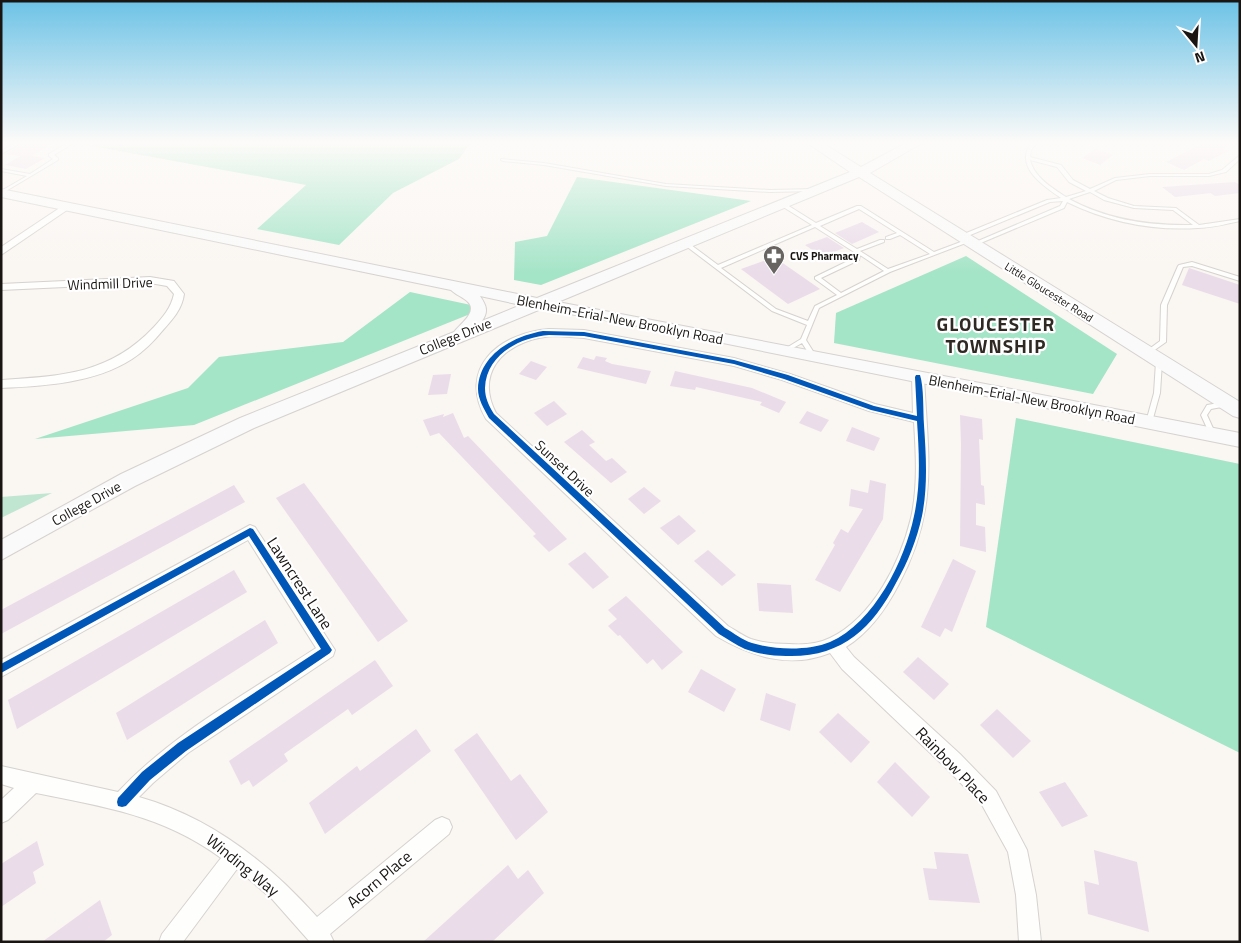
<svg xmlns="http://www.w3.org/2000/svg" width="1241" height="943" viewBox="0 0 1241 943" font-family="'Titillium Web',sans-serif">
<style>
.green{fill:#c0e6d2}
.forest{fill:#a4e4c7}
.building{fill:#eadce9}
.lines{fill:none;stroke-linecap:round;stroke-linejoin:round}
.lane-casing{stroke:#d5d2cf;stroke-width:2}
.street-casing{stroke:#d5d2cf;stroke-width:2}
.secondary-casing{stroke:#d5d2cf;stroke-width:2}
.lane{fill:#fefefd;fill-rule:evenodd}
.street{fill:#fefefd;fill-rule:evenodd}
.secondary{fill:#fafafa;fill-rule:evenodd}
.cycleway-casing{stroke:#fff;stroke-width:3}
.cycleway{fill:#0057b8;fill-rule:evenodd}
.labels{text-anchor:middle;dominant-baseline:central;stroke-width:4.5;stroke-linejoin:round;paint-order:stroke}
.far-poi-label{font-size:11px;font-weight:bold;fill:#181513;stroke:#fff;text-anchor:start}
.far-street-label{font-size:11px;fill:#181513;stroke:#fff}
.street-label{font-size:14px;fill:#181513;stroke:#fff}
.near-street-label{font-size:16px;fill:#181513;stroke:#fff}
.district-label{font-size:19px;font-weight:bold;letter-spacing:1px;fill:#2f2924;stroke:#fff}
</style>
<rect width="100%" height="100%" fill="#faf6f2"/>
<!-- green -->
<polygon class="green" points="52,493 1,518 1,497"/>
<!-- forest -->
<g class="forest">
<polygon points="98,142 471,142 459,159 393,193 339,245 257,229 306,185 92,146"/>
<polygon points="577,177 751,201 541,285 514,280 515,242 547,236"/>
<polygon points="966,256 1117,354 1093,394 834,343 836,313"/>
<polygon points="410,292 485,308 194,425 35,439 188,388 219,357 343,342"/>
<polygon points="1016,418 1240,464 1240,753 986,627"/>
</g>
<!-- building -->
<g class="building">
<polygon points="25,142 55,142 32,156 45,158 26,169 5,165 20,156 6,154"/>
<polygon points="1205,142 1235,142 1223,149 1228,151 1209,161 1204,159 1184,170 1166,162"/>
<polygon points="1095,149 1113,155 1100,165 1082,158"/>
<polygon points="1235,182 1240,185 1240,193 1215,196 1209,192 1211,193 1175,197 1162,187"/>
<polygon points="862,222 879,232 852,244 835,233"/>
<polygon points="827,237 844,248 834,252 838,254 826,259 805,245"/>
<polygon points="774,257 820,289 788,304 741,269"/>
<polygon points="1189,268 1240,285 1240,304 1182,285"/>
<polygon points="596,356 607,358 605,361 612,364 651,371 646,384 577,368 583,357 594,360"/>
<polygon points="531,361 547,367 536,380 519,374"/>
<polygon points="675,371 752,388 786,402 779,413 760,405 762,402 696,387 695,390 670,386"/>
<polygon points="451,374 447,394 428,395 433,375"/>
<polygon points="554,401 567,414 547,426 534,413"/>
<polygon points="807,411 829,420 821,432 799,423"/>
<polygon points="453,413 464,438 468,436 567,539 549,552 533,536 536,534 439,433 430,436 423,420 444,414 443,417"/>
<polygon points="960,415 982,419 983,440 979,439 981,485 984,486 985,505 976,503 976,525 985,527 986,552 960,546 961,444"/>
<polygon points="852,427 880,438 874,451 846,441"/>
<polygon points="582,430 595,442 589,445 606,461 612,458 627,472 611,483 564,442"/>
<polygon points="870,480 886,484 883,519 840,592 815,580 835,545 833,543 841,529 848,533 863,509 849,506 851,489 868,493"/>
<polygon points="304,483 408,621 378,642 276,498"/>
<polygon points="234,485 245,502 1,634 1,610"/>
<polygon points="644,487 661,501 644,514 628,499"/>
<polygon points="679,515 696,531 678,545 660,528"/>
<polygon points="708,550 736,575 722,586 694,561"/>
<polygon points="585,552 609,577 593,589 568,564"/>
<polygon points="953,559 976,571 952,632 945,628 940,637 921,627"/>
<polygon points="234,570 247,592 17,729 8,700"/>
<polygon points="757,583 791,585 793,613 759,611"/>
<polygon points="626,596 683,652 662,670 653,659 647,664 620,635 618,636 608,626 617,619 608,610"/>
<polygon points="265,620 278,643 127,740 116,713"/>
<polygon points="918,657 949,684 934,700 903,672"/>
<polygon points="375,660 393,686 352,715 348,709 284,754 288,761 253,787 249,780 241,785 229,761"/>
<polygon points="701,669 736,689 724,712 688,692"/>
<polygon points="766,693 796,704 790,731 760,720"/>
<polygon points="997,709 1031,741 1013,758 980,725"/>
<polygon points="838,713 870,742 851,763 819,732"/>
<polygon points="416,729 431,751 325,834 309,803 357,766 360,771"/>
<polygon points="477,733 511,781 520,774 548,812 516,840 454,750"/>
<polygon points="895,762 930,797 912,817 877,782"/>
<polygon points="1065,782 1088,816 1062,827 1039,792"/>
<polygon points="37,841 44,865 33,872 36,883 1,907 1,864"/>
<polygon points="1094,850 1137,862 1149,932 1088,914 1084,881 1099,885"/>
<polygon points="934,852 968,854 980,903 929,900 923,868 937,869"/>
<polygon points="508,865 518,879 528,870 544,893 492,942 423,942"/>
<polygon points="100,900 112,935 103,942 42,942"/>
</g>
<g class="lines">
<!-- lane casing -->
<g class="lane-casing">
<g id="lane">
<polygon points="17,142 23,142 1,154 1,151"/>
<polygon points="69,142 75,142 54,155 58,158 58,160 1,194 1,191 27,176 1,171 1,169 30,174 53,159 49,156 49,154"/>
<path d="M1032,142H1037L1031,150L1030,157L1061,165L1073,180L1090,189L1115,178L1150,174H1209L1222,170L1240,155V159L1226,172L1209,176H1150L1116,180L1094,191L1108,198L1134,206L1176,208L1199,225L1240,219V221C1226,224 1212,228 1198,228C1152,231 1108,222 1067,202L1064,208L976,245L971,244L1060,206L1063,201L1050,202L963,238H959V236L1047,200L1061,198C1043,186 1013,166 1032,142ZM1030,160L1057,167L1069,182L1086,191L1066,197C1052,188 1034,177 1030,160ZM1090,192L1104,200L1134,208L1173,210L1193,225C1149,226 1108,220 1069,199Z"/>
<polygon points="501,159 544,163 666,184 770,190 815,189 817,190 815,191 770,192 666,186 544,165 503,161 501,160"/>
<path d="M780,203H784L816,223L857,206H861L934,252L966,240L971,241L890,272L819,308L806,340L816,356L813,358L811,357L802,343L788,351L786,352L783,350L801,339L807,325L772,311L682,243L687,242L718,265L812,225L780,205ZM859,209L897,233L886,237V239H890L900,235L930,254L888,269L860,251L884,242V240H880L857,249L820,226ZM815,227L854,252V258L815,277V279L837,295L815,306L808,321L776,309L721,268ZM860,255L884,271L841,293L821,278L859,260Z"/>
<polygon points="1192,262 1240,277 1240,281 1192,266 1183,267 1167,305 1166,342 1149,354 1145,354 1144,353 1145,352 1160,341 1161,305 1178,266 1179,265"/>
<polygon points="1159,360 1162,362 1160,393 1152,422 1149,424 1146,422 1154,393 1156,362"/>
<polygon points="1225,402 1227,402 1228,404 1227,406 1211,409 1207,415 1216,435 1213,437 1211,437 1201,415 1207,405"/>
</g>
</g>
<!-- street casing -->
<g class="street-casing">
<g id="street">
<polygon points="67,203 72,206 70,208 1,255 1,247"/>
<path d="M150,277L174,281L184,294C182,309 173,319 163,330C154,341 144,351 132,359C95,383 45,386 1,388V380C62,376 110,374 154,327C163,317 171,308 174,294L167,286L150,283L1,290V284Z"/>
<path d="M549,329L584,330L734,358L790,374L875,404L913,413L912,377L918,373L922,374L924,377C928,457 939,509 899,584C886,609 870,632 846,647L854,657L960,754L996,791L1027,850L1036,895L1041,942H1019L1016,895L1008,852L982,805L946,768L842,669L830,653C790,669 752,657 716,636L486,419C457,368 499,333 549,329ZM556,336L584,338L734,366L782,380L869,411L914,422C916,454 918,487 911,518C900,563 873,617 830,638C818,644 802,645 789,644C777,644 763,643 751,639C743,636 735,630 728,626L496,413C472,367 513,337 556,336Z"/>
<path d="M250,525L255,527L335,650L333,656L188,753L153,783L139,797C210,817 269,863 317,917L435,820L442,817L449,820L452,827L449,834L330,934L334,942H310L272,899L237,869L183,942H159L162,934L221,858C163,815 104,807 36,793L8,820L1,823V800L14,788L1,784V766L118,792C173,733 249,692 316,648L248,540L1,677V660Z"/>
</g>
</g>
<!-- secondary casing -->
<g class="secondary-casing">
<path id="secondary" d="M806,142H821L861,167L908,142H924L870,173L1240,402V418L1233,416L859,177L558,302L1240,433V447L628,324L541,309L254,428L135,486L1,560V540L121,474L240,418L454,332C460,324 478,312 468,302C463,297 456,295 451,290L1,197V189L537,298L850,172ZM480,296L521,305L482,321C489,311 486,305 480,296Z"/>
</g>
<!-- lane -->
<use href="#lane" class="lane"/>
<!-- street -->
<use href="#street" class="street"/>
<!-- secondary -->
<use href="#secondary" class="secondary"/>
<!-- cycleway casing -->
<g class="cycleway-casing">
<g id="cycleway">
<path d="M543,331L584,332L734,360L788,375L874,406L917,416L915,377L916,375H920C924,387 923,411 924,425C926,455 928,486 922,516C917,539 908,562 896,583C872,629 841,658 786,656C773,656 758,654 745,649C736,645 728,639 719,634L489,418C484,409 478,399 478,389C479,355 513,336 543,331ZM549,335L584,336L734,364L784,379L871,410L917,421C919,452 921,485 914,516C905,560 874,623 830,642C808,651 775,650 752,643C742,640 734,633 725,628L494,414C489,406 485,398 485,388C486,355 520,337 549,335Z"/>
<polygon points="250,528 253,529 330,647 332,650 330,653 186,751 150,780 126,806 122,807 118,806 117,802 118,798 142,772 178,743 321,649 249,536 1,673 1,664"/>
</g>
</g>
<!-- cycleway -->
<use href="#cycleway" class="cycleway"/>
</g>
<!-- sky -->
<linearGradient id="sky" x2="0" y2="1"><stop stop-color="#6cc2e6"/><stop offset="0.52" stop-color="#fdfbf9"/><stop offset="1" stop-color="#fdfbf9" stop-opacity="0"/></linearGradient>
<rect width="1241" height="274" fill="url(#sky)"/>
<!-- icons -->
<defs>
<g id="pharmacy-pin" transform="scale(1.125)"><path d="M0 17L-7.5 6A9.5 9.5 0 1 1 7.5 6Z" fill="#676461" stroke="#fff"/><path d="M-2-6h4v4h4v4h-4v4h-4v-4h-4v-4h4Z" fill="#fff"/></g>
</defs>
<g fill-rule="evenodd">
<use href="#pharmacy-pin" x="774" y="256"/>
</g>
<g class="labels">
<!-- far-poi labels -->
<g class="far-poi-label">
<text x="790" y="256">CVS Pharmacy</text>
</g>
<!-- far-street labels -->
<g class="far-street-label">
<text transform="translate(1049 292) rotate(32)">Little Gloucester Road</text>
</g>
<!-- street labels -->
<g class="street-label">
<text transform="translate(110 283) rotate(-2)">Windmill Drive</text>
<text transform="translate(620 319) rotate(11)">Blenheim-Erial-New Brooklyn Road</text>
<text transform="translate(455 336) rotate(-22)">College Drive</text>
<text transform="translate(1032 399) rotate(11)">Blenheim-Erial-New Brooklyn Road</text>
<text transform="translate(565 468) rotate(43)">Sunset Drive</text>
<text transform="translate(86 503) rotate(-29)">College Drive</text>
</g>
<!-- near-street labels -->
<g class="near-street-label">
<text transform="translate(300 583) rotate(57)">Lawncrest Lane</text>
<text transform="translate(953 765) rotate(46)">Rainbow Place</text>
<text transform="translate(243 865) rotate(39)">Winding Way</text>
<text transform="translate(379 879) rotate(-40)">Acorn Place</text>
</g>
<!-- district labels -->
<g class="district-label">
<text x="996" y="323">GLOUCESTER<tspan x="996" dy="22">TOWNSHIP</tspan></text>
</g>
</g>
<!-- border -->
<rect width="1241" height="943" fill="none" stroke="#181513" stroke-width="5"/>
<!-- north arrow -->
<g transform="translate(1196 45) rotate(162)" stroke="#ffffff" stroke-width="4" paint-order="stroke">
<path d="M0-4L9 19L0 12L-9 19Z" fill="#181513"/>
<text y="-8" font-size="14" font-weight="bold" text-anchor="middle" fill="#181513">N</text>
</g>
</svg>
